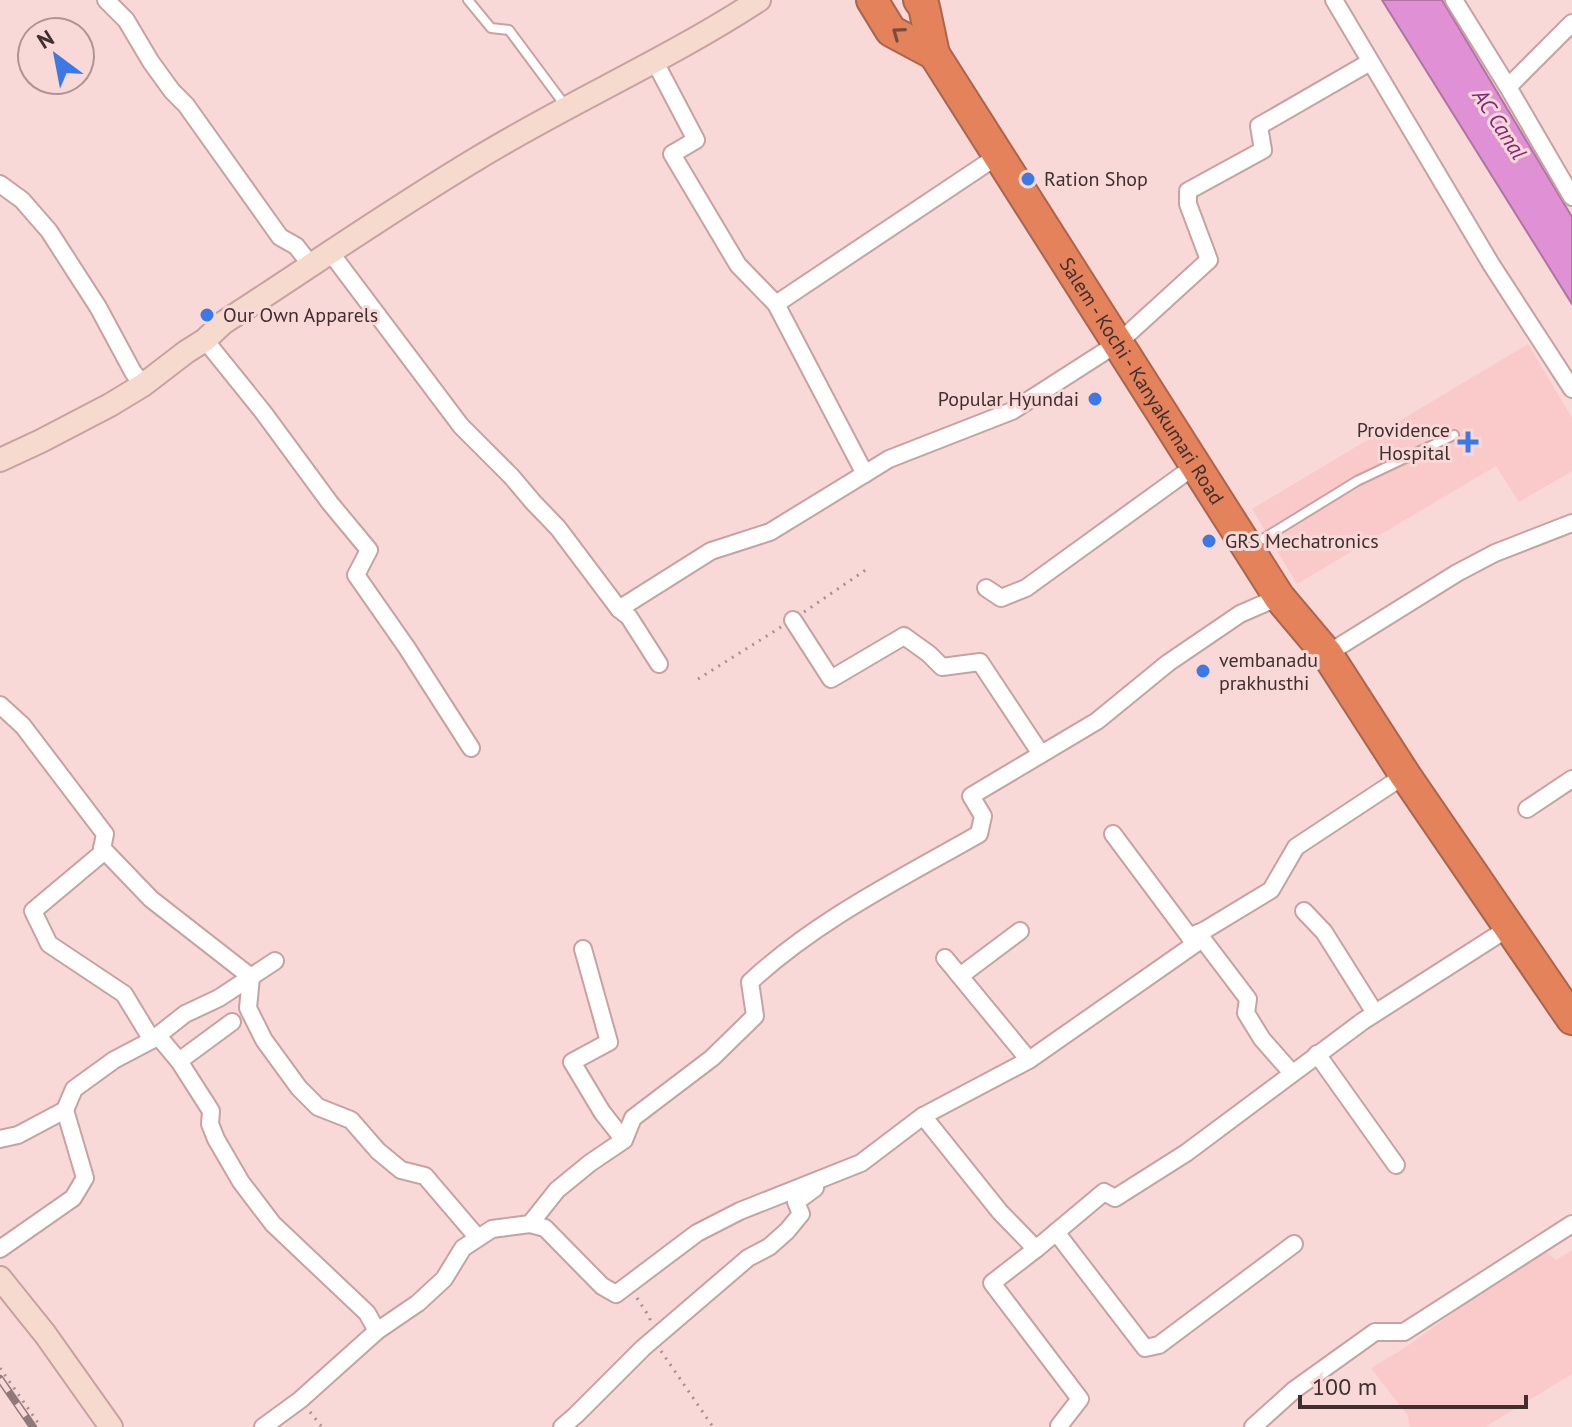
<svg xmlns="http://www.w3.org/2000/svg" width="1572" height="1427" viewBox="0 0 1572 1427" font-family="'PT Sans',sans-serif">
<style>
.built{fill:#fac9c9}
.water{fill:#e091d5;stroke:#b074a3;stroke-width:2}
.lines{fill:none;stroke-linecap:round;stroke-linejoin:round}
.lane-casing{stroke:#c8a1a1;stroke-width:12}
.street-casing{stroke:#c8a1a1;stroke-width:20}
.secondary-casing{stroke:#c8a1a1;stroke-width:26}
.highway-casing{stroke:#aa654c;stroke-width:34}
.path{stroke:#a98f8f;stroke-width:3;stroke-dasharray:2 6;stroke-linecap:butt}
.lane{stroke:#fff;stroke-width:8}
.street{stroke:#fff;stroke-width:16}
.secondary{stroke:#f7dace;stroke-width:22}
.highway{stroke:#e3825b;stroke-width:30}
.rail-casing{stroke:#907979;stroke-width:8}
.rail{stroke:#f9d8d8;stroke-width:5;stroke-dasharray:15;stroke-linecap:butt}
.oneway{stroke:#784c3e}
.poi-dot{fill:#3d78e7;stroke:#f9d8d8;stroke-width:3}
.labels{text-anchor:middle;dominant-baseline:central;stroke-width:6;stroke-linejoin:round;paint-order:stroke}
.poi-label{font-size:20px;fill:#3f2f2f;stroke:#f9d8d8;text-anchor:start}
.street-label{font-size:20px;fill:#3f2f2f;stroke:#f9d8d8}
.water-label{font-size:22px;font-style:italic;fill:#82277a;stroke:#f9d8d8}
</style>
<rect width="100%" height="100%" fill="#f9d8d8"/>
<!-- built -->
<g class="built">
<polygon points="1528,344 1572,418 1572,471 1519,502 1496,466 1297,584 1252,509"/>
<polygon points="1544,1250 1556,1260 1572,1250 1572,1374 1485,1427 1410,1427 1408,1416 1371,1368 1403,1349 1449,1316 1494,1279"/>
</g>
<!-- water -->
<polygon class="water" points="1382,0 1442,0 1572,217 1572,304"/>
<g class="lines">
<!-- lane casing -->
<g class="lane-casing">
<g id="lane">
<polyline points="468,0 491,28 509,30 567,108"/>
<polyline points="1253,545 1357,481 1454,435"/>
</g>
</g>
<!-- street casing -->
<g class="street-casing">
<g id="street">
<polyline points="106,0 126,20 151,62 172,91 186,105 280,237 296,246 311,265"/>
<polyline points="1334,0 1491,264 1572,389"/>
<polyline points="1454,0 1508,87 1572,197"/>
<polyline points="655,62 696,140 672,154 738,265 776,304 865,474"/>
<polyline points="1508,87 1572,23"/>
<polyline points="0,184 22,200 49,231 98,307 133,372 143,385"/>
<polyline points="330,252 461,426 511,476 533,502 558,528 619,609 629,617 659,664"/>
<polyline points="776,304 999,155"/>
<polyline points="205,340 263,412 330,503 369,550 356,575 407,648 471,748"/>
<polyline points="986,588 1001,598 1026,588 1196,465"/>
<polyline points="619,609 711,551 770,532 889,459 1012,411 1118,343 1209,260 1188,204 1188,191 1263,150 1259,126 1370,62"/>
<polyline points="793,620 831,679 904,636 929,654 942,667 980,662 1041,754"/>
<polyline points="1327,654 1457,573 1495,553 1572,523"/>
<polyline points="0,705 23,726 105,834 101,854 33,911 49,944 124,994 152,1040"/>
<polyline points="1527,809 1572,779"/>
<polyline points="102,848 151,899 251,977 248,1008 264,1040 299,1088 318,1107 351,1120 378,1151 401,1170 425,1176 478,1238"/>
<polyline points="1304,911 1324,932 1375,1013"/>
<polyline points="1198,933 1248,999 1246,1013 1262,1039 1292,1073"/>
<polyline points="1190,937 1205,930 1271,890 1296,847 1405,775"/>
<polyline points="583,949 609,1042 572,1062 602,1112 624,1140"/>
<polyline points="945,958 1029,1060 1195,944 1113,834"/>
<polyline points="960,976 1020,931"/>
<polyline points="158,1036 179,1061 211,1111 210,1124 216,1139 241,1182 273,1224 367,1313 377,1331 300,1400 263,1427"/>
<polyline points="1317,1054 1396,1165"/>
<polyline points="179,1061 232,1022"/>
<polyline points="923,1116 1029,1060"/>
<polyline points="0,1139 18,1135 65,1110 74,1089 114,1060 152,1040 185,1014 219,998 275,961"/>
<polyline points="530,1224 545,1228 602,1286 616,1294 697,1233 740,1211 861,1163 923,1116 1000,1212 1036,1249 1104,1192 1115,1198 1186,1153 1363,1021 1510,927"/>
<polyline points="1056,1232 1145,1348 1159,1345 1294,1244"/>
<polyline points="0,1249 73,1198 85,1178 65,1110"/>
<polyline points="1036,1249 992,1283 1080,1399 1059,1426"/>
<path d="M377,1331L418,1303L444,1279L463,1248L492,1229L530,1224L557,1190L590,1163L624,1140L633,1118L712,1058L755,1016L750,982C817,920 900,879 979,834L983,816L971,796L1097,721L1168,663L1240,614L1279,597"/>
<polyline points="562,1427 576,1415 643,1348 748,1258 769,1247 787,1231 801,1214 796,1202 815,1188"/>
<polyline points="1253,1427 1294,1390 1375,1332 1404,1332 1572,1224"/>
</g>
</g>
<!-- secondary casing -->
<g class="secondary-casing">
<g id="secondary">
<path d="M0,460L41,441L110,405L143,385L186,352L205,340L223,323C308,268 391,210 478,158C570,102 669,59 759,0"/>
<polyline points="0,1278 45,1334 111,1427"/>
</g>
</g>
<!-- highway casing -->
<g class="highway-casing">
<g id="highway">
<polyline points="872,0 891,31 934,54"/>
<path id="s1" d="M919,0L924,7L934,54L1279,597L1327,654L1405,775L1572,1019"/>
</g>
</g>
<!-- path -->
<g class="path">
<polyline points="804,612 870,567"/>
<polyline points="698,679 781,627"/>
<polyline points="637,1298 650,1318 650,1323"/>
<polyline points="661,1351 713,1427"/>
<polyline points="0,1368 41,1427"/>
<polyline points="310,1412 322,1427"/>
</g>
<!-- lane -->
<use href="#lane" class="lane"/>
<!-- street -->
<use href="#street" class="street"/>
<!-- secondary -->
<use href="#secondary" class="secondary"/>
<!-- highway -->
<use href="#highway" class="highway"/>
<!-- rail casing -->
<g class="rail-casing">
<polyline id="rail" points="0,1379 33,1427"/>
</g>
<!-- rail -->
<use href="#rail" class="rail"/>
</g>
<!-- one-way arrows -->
<defs><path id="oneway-chevron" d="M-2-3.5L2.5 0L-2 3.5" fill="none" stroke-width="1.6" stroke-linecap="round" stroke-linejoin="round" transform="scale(2)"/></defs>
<use class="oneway" href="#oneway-chevron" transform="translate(898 33) rotate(-144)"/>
<!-- markers -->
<g class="poi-dot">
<circle cx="1028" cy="179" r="8"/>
<circle cx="207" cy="315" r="8"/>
<circle cx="1095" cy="399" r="8"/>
<path d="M1464 430h8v8h8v8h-8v8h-8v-8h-8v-8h8z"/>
<circle cx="1209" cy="541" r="8"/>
<circle cx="1203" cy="671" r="8"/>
</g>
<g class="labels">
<!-- poi labels -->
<g class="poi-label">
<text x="1044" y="179">Ration Shop</text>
<text x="223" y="315">Our Own Apparels</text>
<text x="1079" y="399" text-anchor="end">Popular Hyundai</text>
<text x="1450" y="430" text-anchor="end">Providence<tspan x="1450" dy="23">Hospital</tspan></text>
<text x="1225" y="541">GRS Mechatronics</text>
<text x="1219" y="660">vembanadu<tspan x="1219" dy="23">prakhusthi</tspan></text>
</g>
<!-- street labels -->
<g class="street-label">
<text stroke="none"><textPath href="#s1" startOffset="444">Salem - Kochi - Kanyakumari Road</textPath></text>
</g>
<!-- water labels -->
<g class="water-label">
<text transform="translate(1500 124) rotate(57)">AC Canal</text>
</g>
</g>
<!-- north arrow -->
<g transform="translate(56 56) rotate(328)"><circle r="38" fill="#f9d8d8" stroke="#af9494" stroke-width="2"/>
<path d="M0-6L14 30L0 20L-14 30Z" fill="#3d78e7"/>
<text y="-12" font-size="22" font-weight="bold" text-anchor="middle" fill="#3f2f2f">N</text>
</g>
<!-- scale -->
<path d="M1300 1395v12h226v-12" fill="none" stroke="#3f2f2f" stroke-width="4"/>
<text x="1312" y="1395" font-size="24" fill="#3f2f2f" stroke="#f9d8d8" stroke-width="6" paint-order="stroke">100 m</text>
</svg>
